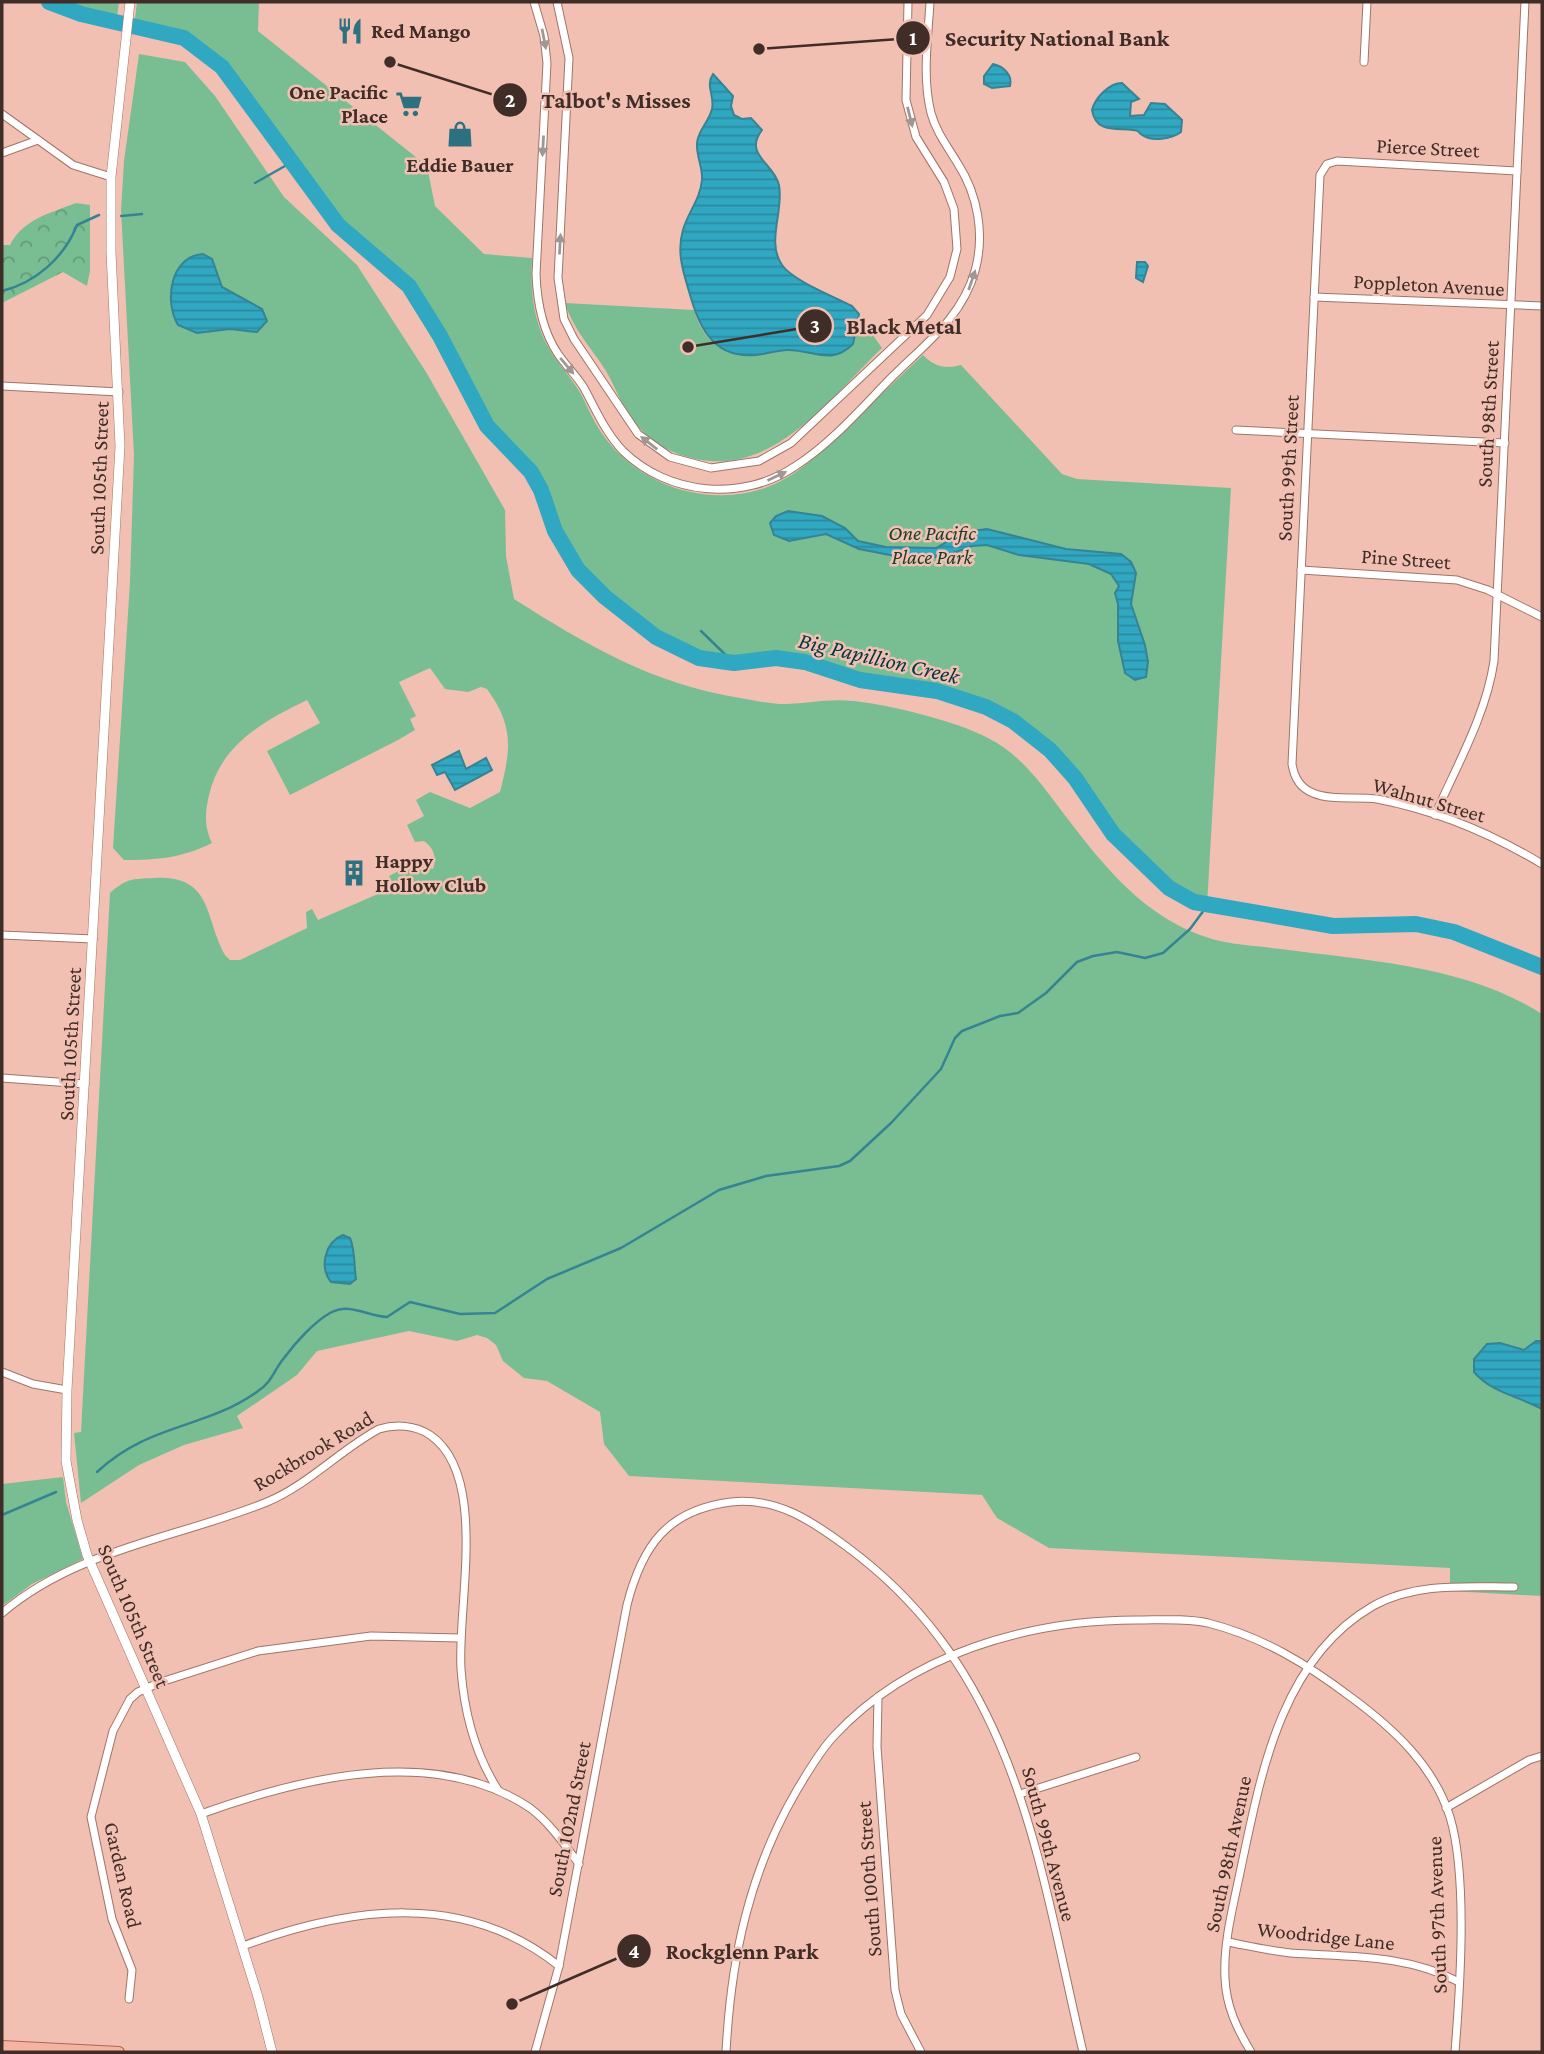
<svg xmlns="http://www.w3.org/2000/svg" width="1544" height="2054" viewBox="0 0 1544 2054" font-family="'Crimson Pro',serif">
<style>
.green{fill:#79be93}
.forest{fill:url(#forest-crowns)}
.water{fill:url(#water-rules);stroke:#368394;stroke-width:2}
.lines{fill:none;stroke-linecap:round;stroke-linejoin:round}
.stream{stroke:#368394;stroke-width:2.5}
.river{stroke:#31a8c2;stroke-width:16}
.minor-casing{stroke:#a17467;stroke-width:9}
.tertiary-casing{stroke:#a17467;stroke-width:10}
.primary-casing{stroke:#b2644f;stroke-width:12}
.minor{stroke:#fff;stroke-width:7}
.tertiary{stroke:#fff;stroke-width:9}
.primary{stroke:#f5b4a2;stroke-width:10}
.oneway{fill:#a09694}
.labels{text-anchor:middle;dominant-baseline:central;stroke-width:5;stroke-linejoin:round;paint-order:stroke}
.poi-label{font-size:21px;font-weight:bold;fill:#412d28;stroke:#f2c0b2;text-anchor:start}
.street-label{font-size:21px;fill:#412d28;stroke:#f2c0b2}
.park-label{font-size:21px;font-style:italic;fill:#1a3d29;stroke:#f2c0b2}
.water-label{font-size:23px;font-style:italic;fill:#013843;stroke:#f2c0b2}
.leader{fill:none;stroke:#412d28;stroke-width:2.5}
.callout-dot{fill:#412d28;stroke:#f2c0b2;stroke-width:2.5}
.mark-label{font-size:21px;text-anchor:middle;font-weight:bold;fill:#fff}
.callout-label{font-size:23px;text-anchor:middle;font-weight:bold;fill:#412d28;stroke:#f2c0b2;stroke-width:5;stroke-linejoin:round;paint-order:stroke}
</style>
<defs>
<pattern id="forest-crowns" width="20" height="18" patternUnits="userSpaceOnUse" patternTransform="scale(1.75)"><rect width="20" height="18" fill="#79be93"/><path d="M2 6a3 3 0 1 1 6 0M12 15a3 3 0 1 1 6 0" fill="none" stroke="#659b78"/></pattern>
<pattern id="water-rules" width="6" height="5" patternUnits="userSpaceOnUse" patternTransform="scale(1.75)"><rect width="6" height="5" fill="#31a8c2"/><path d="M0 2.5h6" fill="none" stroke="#2b899e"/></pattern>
</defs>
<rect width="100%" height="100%" fill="#f2c0b2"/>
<!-- green -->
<g class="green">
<polygon points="49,2 119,2 116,23"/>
<path d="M137,2H259L258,31L427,166L435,206L484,254L532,258C530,294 534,329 556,359C565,372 576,384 583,398C591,415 598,430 610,444C650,492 723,510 779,482C805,469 825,448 845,428C871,404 897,379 923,355C935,367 945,369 961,365L1062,474L1077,479L1231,488L1207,906C1131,880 1111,817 1063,763C1041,739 1015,720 986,707C946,689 905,690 864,680C837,674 813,662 785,659C768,657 751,663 734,663C679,661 625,621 588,582C555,546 555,508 531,472C518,453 498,443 485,424C456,379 441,324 405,283C379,253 344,234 320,202C287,158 251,89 209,55C187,36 162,31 134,27Z"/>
<path d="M139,54L185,62L215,96L284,197L357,265L426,372L505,510L506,556L514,599C587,645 652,684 740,698C752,700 766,703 779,704C805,704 829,698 854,701C891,705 956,721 988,738C1020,754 1040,782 1061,810C1102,864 1144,919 1212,939C1233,945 1259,946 1281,949C1369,961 1465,965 1542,1014V1596L1450,1591V1568L1049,1548L997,1518L982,1495L629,1476L604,1444L600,1412L547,1381L524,1378L503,1361L496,1345L487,1338L477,1335L457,1341L409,1331L317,1351L297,1375L237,1416L243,1428L184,1445L139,1465L81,1503L74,1433L81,1432L110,893C127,878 132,879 154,878C213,875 204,917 225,955L230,960H240L307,928L306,912L312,909L318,920L394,887L389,876L414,863L433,869C437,858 434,848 424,841L415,842L407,825L424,816L416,800L430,792L470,808L500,792C511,749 514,726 487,689L481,687L468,692L445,689L430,668L399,682L416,716L410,719L415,730L398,740L290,795L267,751L320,723L307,700C264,721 221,744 209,795C205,813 204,826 212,843C182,858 157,860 124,860L113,848L130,582L134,455L121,210L124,161Z"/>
<path d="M565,303L694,310C708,358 740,356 782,351C789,350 797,351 804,350C821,347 839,340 857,336L861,318L882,348C829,399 771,481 688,457C667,452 648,439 635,423C622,407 616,388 606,371C591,347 574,331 565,303Z"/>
<polygon points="63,1477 66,1502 83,1559 32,1584 2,1606 2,1484"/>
</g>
<!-- forest -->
<path class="forest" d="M76,203L90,205V271L87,286L63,272L2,303V245H10C23,219 51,213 76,203Z"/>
<!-- water -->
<g class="water">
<path d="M993,64C1003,66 1013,75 1010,86L992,88L984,84V76Z"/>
<path d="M713,74L733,96L731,106L734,115L742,119L751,118L762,130C743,155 774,163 779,185C784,211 766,242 782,265C793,281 835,297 852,306L859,314L853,344C831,366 814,350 788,350C777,350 767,354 756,355C710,359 698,323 688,288C682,268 677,250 683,230C688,212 700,200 702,180C703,167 696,156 697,143C698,130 709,122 712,109C715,96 705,86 713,74Z"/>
<path d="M1122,83L1139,99L1131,102L1130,116L1144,115L1151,103L1165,104L1182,120L1181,132C1172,139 1152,142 1142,135C1136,131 1141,131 1133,130C1115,128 1096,133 1092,110C1095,98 1109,83 1122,83Z"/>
<path d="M203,254L212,259L222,287L262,309L267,321L257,332L230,329L197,333L178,325C164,302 170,256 203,254Z"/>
<polygon points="1137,262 1145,262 1148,266 1143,282 1136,278"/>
<polygon points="788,511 822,516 845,528 858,541 886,547 936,548 964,532 987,529 1066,549 1121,554 1131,562 1136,573 1131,604 1145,645 1148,662 1146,677 1135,680 1125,673 1118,641 1118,604 1115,593 1119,586 1111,574 1089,564 1019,555 987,545 972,546 942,557 905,558 859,549 826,534 789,541 774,535 770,523 776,516"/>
<polygon points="459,751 466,769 486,758 492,770 455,790 445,772 437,775 432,765"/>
<path d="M343,1235L350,1238C355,1249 354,1266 356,1279L350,1284L331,1282C319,1267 325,1242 343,1235Z"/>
<path d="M1536,1341H1542V1409C1518,1396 1492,1393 1474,1372V1359L1487,1344L1500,1343L1524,1350Z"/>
</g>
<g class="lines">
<!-- stream -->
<g class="stream">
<polyline points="255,183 292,162"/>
<polyline points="121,216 142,214"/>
<path d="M2,291C35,283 64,258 77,225L99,215"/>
<polyline points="701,631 734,663"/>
<path d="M97,1472C149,1423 206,1429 258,1391C272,1382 274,1370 284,1358C295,1343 314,1322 330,1313C351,1302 366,1316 387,1317L410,1302L460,1314L495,1313L547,1279L621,1248L719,1190L766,1176L839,1166L850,1161L891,1123L941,1069L955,1038L962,1031L1000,1016L1018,1013L1046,993L1077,962L1093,956L1117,952L1145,958L1163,953L1190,929L1207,906"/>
<polyline points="2,1515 56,1492"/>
</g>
<!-- river -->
<polyline class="river" points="49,2 81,14 184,38 222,67 338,225 409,286 440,336 487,426 531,472 541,490 555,531 578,570 605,597 656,637 699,658 734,663 776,658 805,662 860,680 937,691 986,707 1013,721 1050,750 1075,778 1113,834 1169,888 1194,902 1333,926 1416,924 1454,932 1542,967"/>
<!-- minor casing -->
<g class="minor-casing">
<g id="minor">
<path d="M534,2L544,36L547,63L536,274C537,302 542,330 558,354C566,366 577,376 584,388C596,410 605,432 623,451C668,495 742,502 794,467C829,445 859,411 888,381C922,346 961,320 975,271C985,235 978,195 958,164C948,147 936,132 931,113C922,77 928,38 930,2"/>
<polyline points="557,2 569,58 558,278 564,319 574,339 638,434 670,457 711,468 759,461 791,443 927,315 950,277 957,249 954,209 944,182 916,137 906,100 908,2"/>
<polyline points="1364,62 1367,2"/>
<polyline points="2,114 73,165 111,177"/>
<polyline points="2,153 38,140"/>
<path d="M1517,171L1337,161L1327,164L1320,175L1292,764C1294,777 1300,788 1313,793C1332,801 1357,796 1377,799C1435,810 1492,834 1542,864"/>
<polyline points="1314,297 1542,306"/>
<polyline points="2,386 119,392"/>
<polyline points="1236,430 1505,443"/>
<polyline points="1301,570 1457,580 1488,590 1542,617"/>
<path d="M1435,815C1457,765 1486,715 1494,661L1525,2"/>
<polyline points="2,935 93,939"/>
<polyline points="2,1078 85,1084"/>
<polyline points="2,1372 33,1384 67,1390"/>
<path d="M2,1613C77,1549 178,1538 267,1502C308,1485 340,1450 379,1429C396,1424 415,1425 430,1435C489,1475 457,1606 461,1669C464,1711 475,1754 498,1790"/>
<polyline points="878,1697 877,1747 895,1990 901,2014 921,2052"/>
<polyline points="1020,1794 1136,1757"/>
<polyline points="1446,1808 1529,1760 1542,1756"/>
<path d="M201,1814C300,1778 435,1744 530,1808C549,1822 565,1845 579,1864"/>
<path d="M1228,1942C1249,1946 1270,1951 1291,1953C1349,1957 1406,1954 1459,1982"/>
<path d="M243,1946C349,1907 464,1890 559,1966"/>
<polyline points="129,1999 132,1970 112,1919 91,1817 113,1731 130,1699 138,1692 161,1682 258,1651 371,1636 460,1638"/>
<path d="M535,2052L559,1966L627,1605C642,1546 667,1510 731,1502C777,1497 812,1521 847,1547C1018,1673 1038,1861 1083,2052"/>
<path d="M726,2052C731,1958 749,1872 797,1790C808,1772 819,1752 834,1736C910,1654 1028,1620 1137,1620C1160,1620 1185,1618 1208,1623C1263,1637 1307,1664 1352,1698C1394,1729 1434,1766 1450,1817C1468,1877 1460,1989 1455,2052"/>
<path d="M1251,2052C1237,2029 1226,2006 1225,1978C1223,1942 1234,1903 1241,1868C1261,1774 1281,1659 1373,1606C1415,1582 1468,1587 1514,1587"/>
</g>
</g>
<!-- tertiary casing -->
<g class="tertiary-casing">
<polyline id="tertiary" points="130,2 111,177 111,252 120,446 67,1390 66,1461 77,1520 87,1555 201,1814 258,1997 272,2052"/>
</g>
<!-- primary casing -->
<g class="primary-casing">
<polyline id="primary" points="2,2046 119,2052"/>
</g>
<!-- minor -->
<use href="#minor" class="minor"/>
<!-- tertiary -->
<use href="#tertiary" class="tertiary"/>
<!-- primary -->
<use href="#primary" class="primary"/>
</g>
<!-- one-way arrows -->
<defs><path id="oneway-solid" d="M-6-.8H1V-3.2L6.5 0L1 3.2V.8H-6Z" transform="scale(1.75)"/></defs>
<g class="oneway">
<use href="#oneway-solid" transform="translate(544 39) rotate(79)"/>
<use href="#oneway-solid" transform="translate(910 117) rotate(76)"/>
<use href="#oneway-solid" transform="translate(543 146) rotate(93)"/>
<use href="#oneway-solid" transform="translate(560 244) rotate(-87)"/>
<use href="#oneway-solid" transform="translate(972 280) rotate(-71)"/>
<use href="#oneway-solid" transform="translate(567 366) rotate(50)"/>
<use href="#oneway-solid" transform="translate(649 443) rotate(-142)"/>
<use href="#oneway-solid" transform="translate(777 476) rotate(-25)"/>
</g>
<!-- icons -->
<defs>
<g id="restaurant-bare" transform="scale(2.1)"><path d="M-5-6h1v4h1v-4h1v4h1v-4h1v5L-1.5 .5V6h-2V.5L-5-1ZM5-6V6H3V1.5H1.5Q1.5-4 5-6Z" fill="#2d7181" stroke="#f2c0b2" stroke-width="2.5" paint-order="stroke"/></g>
<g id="supermarket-bare" transform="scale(2.1)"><path d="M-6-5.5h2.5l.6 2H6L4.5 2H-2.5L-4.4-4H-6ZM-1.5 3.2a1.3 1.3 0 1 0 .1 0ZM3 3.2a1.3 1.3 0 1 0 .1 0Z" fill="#2d7181" stroke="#f2c0b2" stroke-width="2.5" paint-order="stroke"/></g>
<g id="shop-bare" transform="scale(2.1)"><path d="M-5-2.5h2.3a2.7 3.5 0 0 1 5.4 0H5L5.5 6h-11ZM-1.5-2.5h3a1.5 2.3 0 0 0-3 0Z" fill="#2d7181" stroke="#f2c0b2" stroke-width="2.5" paint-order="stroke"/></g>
<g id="building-bare" transform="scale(2.1)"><path d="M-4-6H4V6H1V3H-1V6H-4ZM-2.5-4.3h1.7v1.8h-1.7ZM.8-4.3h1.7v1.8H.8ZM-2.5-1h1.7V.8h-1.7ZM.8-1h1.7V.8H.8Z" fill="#2d7181" stroke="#f2c0b2" stroke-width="2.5" paint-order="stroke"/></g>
</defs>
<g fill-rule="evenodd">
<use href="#restaurant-bare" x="350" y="31"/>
<use href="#supermarket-bare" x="409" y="104"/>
<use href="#shop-bare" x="460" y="134"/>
<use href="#building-bare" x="354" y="873"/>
</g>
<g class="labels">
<!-- poi labels -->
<g class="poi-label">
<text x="371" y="31">Red Mango</text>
<text x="388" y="92" text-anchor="end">One Pacific<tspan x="388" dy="24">Place</tspan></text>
<text x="460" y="165" text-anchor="middle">Eddie Bauer</text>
<text x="375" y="861">Happy<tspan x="375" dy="24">Hollow Club</tspan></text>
</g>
<!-- street labels -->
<g class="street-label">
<text transform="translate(1428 148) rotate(3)">Pierce Street</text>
<text transform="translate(1429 285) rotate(3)">Poppleton Avenue</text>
<text transform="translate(1488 414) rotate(-87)">South 98th Street</text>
<text transform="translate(1288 468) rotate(-87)">South 99th Street</text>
<text transform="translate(99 478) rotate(-88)">South 105th Street</text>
<text transform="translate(1406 559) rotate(4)">Pine Street</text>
<text transform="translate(1429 800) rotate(16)">Walnut Street</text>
<text transform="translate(70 1044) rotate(-87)">South 105th Street</text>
<text transform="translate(313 1451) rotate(-31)">Rockbrook Road</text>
<text transform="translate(134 1616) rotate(67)">South 105th Street</text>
<text transform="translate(569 1819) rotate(-79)">South 102nd Street</text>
<text transform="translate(1049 1844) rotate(75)">South 99th Avenue</text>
<text transform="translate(1228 1854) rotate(-78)">South 98th Avenue</text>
<text transform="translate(123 1875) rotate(77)">Garden Road</text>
<text transform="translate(869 1879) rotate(-94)">South 100th Street</text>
<text transform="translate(1437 1915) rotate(-92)">South 97th Avenue</text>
<text transform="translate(1326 1936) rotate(6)">Woodridge Lane</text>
</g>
<!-- park labels -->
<g class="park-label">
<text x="932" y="533">One Pacific<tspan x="932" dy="24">Place Park</tspan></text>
</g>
<!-- water labels -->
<g class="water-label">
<text transform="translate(879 658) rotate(13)">Big Papillion Creek</text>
</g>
</g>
<!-- callouts -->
<path class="leader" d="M759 49L913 38M390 62L510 100M688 347L815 326M512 2004L634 1951"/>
<g class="callout-dot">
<circle cx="759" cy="49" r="7"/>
<circle cx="390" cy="62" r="7"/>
<circle cx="688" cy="347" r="7"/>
<circle cx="512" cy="2004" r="7"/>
<circle cx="913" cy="38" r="18"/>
<circle cx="510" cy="100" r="18"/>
<circle cx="815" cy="326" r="18"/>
<circle cx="634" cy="1951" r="18"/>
</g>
<g class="mark-label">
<text x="913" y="45">1</text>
<text x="510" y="107">2</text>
<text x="815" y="333">3</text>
<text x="634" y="1958">4</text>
</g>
<g class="callout-label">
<text x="1057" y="46">Security National Bank</text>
<text x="616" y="108">Talbot's Misses</text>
<text x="904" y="334">Black Metal</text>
<text x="742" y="1959">Rockglenn Park</text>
</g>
<!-- border -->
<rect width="1544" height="2054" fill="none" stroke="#412d28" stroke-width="7"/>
</svg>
